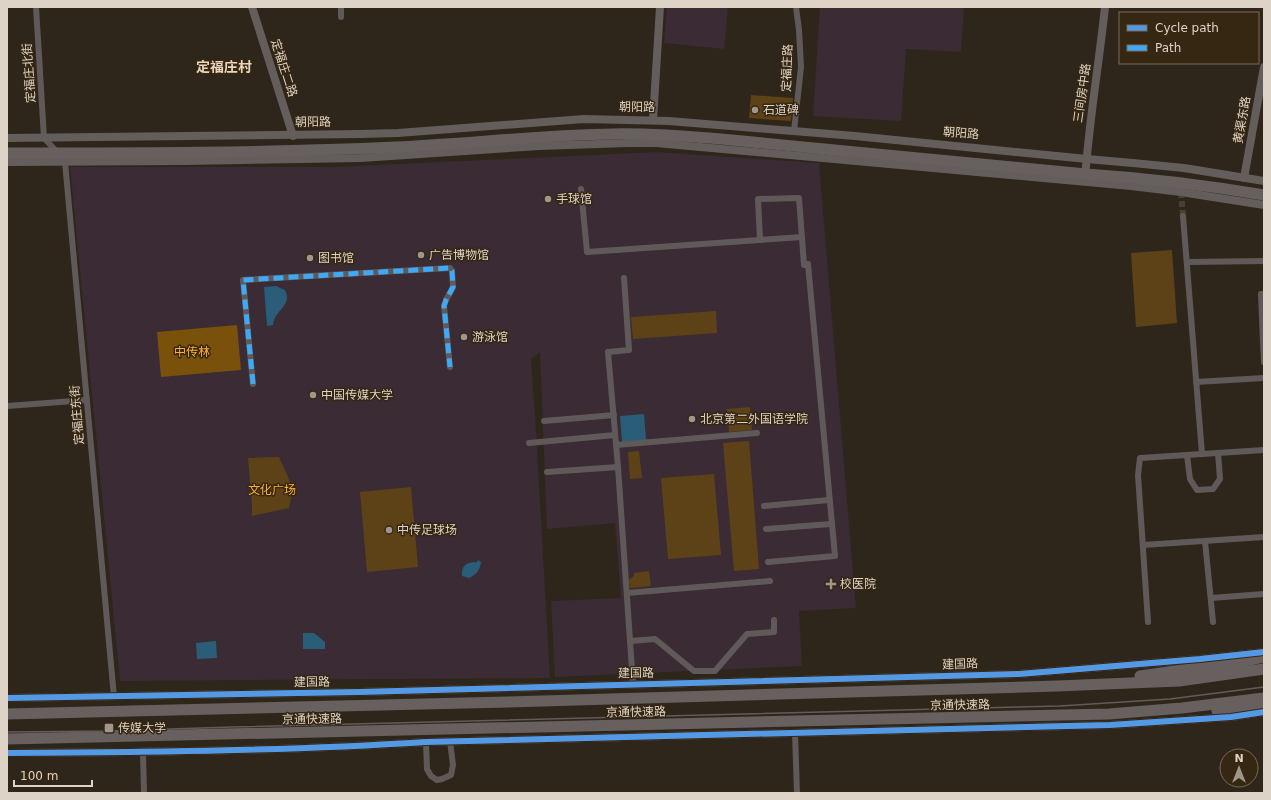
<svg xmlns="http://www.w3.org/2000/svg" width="1271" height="800" viewBox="0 0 1271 800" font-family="'DejaVu Sans','Noto Sans SC',sans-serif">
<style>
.education{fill:#3a2b34}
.green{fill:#5e4217}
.forest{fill:#79510b}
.water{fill:#295d78}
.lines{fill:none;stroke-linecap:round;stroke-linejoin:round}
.street-tunnel{stroke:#484035;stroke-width:6;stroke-dasharray:6 3;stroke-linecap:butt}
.street{stroke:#5f5a59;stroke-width:6}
.secondary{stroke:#635d5c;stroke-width:8}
.highway{stroke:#68605e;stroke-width:11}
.rail{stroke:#625c59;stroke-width:1.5}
.quiet{stroke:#3fa9f5;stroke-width:5;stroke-dasharray:10 5;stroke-linecap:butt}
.cycleway-casing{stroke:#362713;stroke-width:8}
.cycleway{stroke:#5399e6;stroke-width:6}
.poi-dot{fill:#a0968b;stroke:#362713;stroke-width:1.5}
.labels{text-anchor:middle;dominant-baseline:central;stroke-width:3;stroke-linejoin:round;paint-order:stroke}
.street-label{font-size:12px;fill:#ddd3c7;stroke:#362713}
.poi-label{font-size:12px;fill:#ddd3c7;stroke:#362713;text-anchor:start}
.park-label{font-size:12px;fill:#ffb032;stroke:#362713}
.quarter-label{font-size:14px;font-weight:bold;fill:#e8d5bc;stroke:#362713}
</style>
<rect width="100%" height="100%" fill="#2e261b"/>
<!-- education -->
<g class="education">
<polygon points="667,7 728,7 724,49 664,43"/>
<polygon points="820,7 964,7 961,52 906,49 901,121 813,116"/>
<polygon points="657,152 819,163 856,608 799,611 802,666 555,677 551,601 621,598 615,523 547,529 540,352 531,359 536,431 550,678 120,681 70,167 335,167"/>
</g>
<!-- green -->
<g class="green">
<polygon points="751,95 793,98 791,121 749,118"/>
<polygon points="1172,250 1177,323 1136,327 1131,253"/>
<polygon points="716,311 717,333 633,339 631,317"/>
<polygon points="750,407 752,430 729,432 727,409"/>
<polygon points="749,441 759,569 734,571 723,443"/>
<polygon points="639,451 642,478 630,479 628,452"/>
<polygon points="279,457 293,488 289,508 252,516 252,504 248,458"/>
<polygon points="714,474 721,555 668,559 661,478"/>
<polygon points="411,487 418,567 367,572 360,492"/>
<polygon points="649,571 651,586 630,588 629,580 634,576 634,573"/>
</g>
<!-- forest -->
<polygon class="forest" points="237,325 241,370 161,377 157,332"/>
<!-- water -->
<g class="water">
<path d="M276,286L285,290C293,306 274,310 273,325L267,326L264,287Z"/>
<polygon points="644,414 646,440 622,442 620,416"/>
<path d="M478,560L481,562C480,570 476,575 469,578L462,576C461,565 467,562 477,562Z"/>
<polygon points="303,633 314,633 325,642 325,649 303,649"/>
<polygon points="216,641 217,658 197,659 196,643"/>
</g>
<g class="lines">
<!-- street-tunnel -->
<polyline class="street-tunnel" points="1181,192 1183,216"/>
<!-- street -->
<g class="street">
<polyline points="36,7 44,138 57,152"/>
<polyline points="341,7 341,17"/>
<polyline points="794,131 801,67 799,30 796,7"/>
<polyline points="63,159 65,162 114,697"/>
<polyline points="581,189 587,252 760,240"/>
<polyline points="1183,216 1202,454"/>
<polyline points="1187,262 1264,261"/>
<polyline points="624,278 629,350 608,352 618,467 633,684"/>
<polyline points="1263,341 1261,294 1264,294"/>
<polyline points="1264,341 1263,341 1264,362"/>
<polyline points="1196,382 1264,378"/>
<polyline points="253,384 243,280 450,268 452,271 453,287 446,300 444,306 450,367"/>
<polyline points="7,406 87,400"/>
<polyline points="544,421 614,415"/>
<polyline points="529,443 615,435"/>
<polyline points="616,445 757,433"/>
<polyline points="1187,455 1190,479 1197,490 1213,489 1220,479 1218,453"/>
<polyline points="547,472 618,467"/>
<polyline points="764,506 829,500"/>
<polyline points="766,529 831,524"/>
<polyline points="1205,541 1213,622"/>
<polyline points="1143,545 1264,537"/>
<polyline points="768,562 835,556 808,264 804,265 799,198 758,199 760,240 802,237"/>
<polyline points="627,593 770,581"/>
<polyline points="1211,598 1264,594"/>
<polyline points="1148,622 1138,475 1140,458 1264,450"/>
<polyline points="630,641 655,639 694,671 715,671 747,634 774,632 774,620"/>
<polyline points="795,733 797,793"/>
<polyline points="426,742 427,769 431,776 437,780 442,779 451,775 453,765 450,741"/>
<polyline points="143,752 144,793"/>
</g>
<!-- secondary -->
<g class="secondary">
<polyline points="252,7 293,136"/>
<polyline points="653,120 660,7"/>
<polyline points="7,138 360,134 398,133 584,119 669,121 855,136 1087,159 1133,163 1184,168 1264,181"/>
<polyline points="7,162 185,161 361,158 539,146 628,143 656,143 1131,186 1181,192 1264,205"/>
<polyline points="1244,178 1264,67"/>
<path d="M1085,179C1089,121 1099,64 1105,7"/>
<polyline points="7,698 359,692 1019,674 1200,659 1264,652"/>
<path d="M7,753C147,752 286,751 426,742L1110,725L1231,717L1264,712"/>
</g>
<!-- highway -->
<g class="highway">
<path d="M7,153C136,153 266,153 395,147C467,144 540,135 613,134C649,133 685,136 721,139L1086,174C1146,178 1205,185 1264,195"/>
<polyline points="1140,676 1246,661 1264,657"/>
<polyline points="1217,711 1264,706"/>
<polyline points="7,714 508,702 1057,686 1179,681 1264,669"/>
<polyline points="7,739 1109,714 1182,708 1264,698"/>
</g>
<!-- rail -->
<polyline class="rail" points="7,732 110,731 232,727 1060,706 1170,699 1264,687"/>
<!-- quiet -->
<polyline class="quiet" points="253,384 243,280 450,268 452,271 453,287 446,300 444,306 450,367"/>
<!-- cycleway casing -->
<g class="cycleway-casing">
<g id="cycleway">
<polyline points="7,698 359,692 1019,674 1200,659 1264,652"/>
<path d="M7,753C147,752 286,751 426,742L1110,725L1231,717L1264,712"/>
</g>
</g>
<!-- cycleway -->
<use href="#cycleway" class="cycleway"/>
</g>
<!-- markers -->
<g class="poi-dot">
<circle cx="755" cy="110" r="4"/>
<circle cx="548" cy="199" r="4"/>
<circle cx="421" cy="255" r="4"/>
<circle cx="310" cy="258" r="4"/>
<circle cx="464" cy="337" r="4"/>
<circle cx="313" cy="395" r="4"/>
<circle cx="692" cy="419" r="4"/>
<circle cx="389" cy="530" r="4"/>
<path d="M829 578h4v4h4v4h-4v4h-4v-4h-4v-4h4z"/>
<rect x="104" y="723" width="10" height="10" rx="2"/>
</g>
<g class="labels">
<!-- street labels -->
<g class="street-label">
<text transform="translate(284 68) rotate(72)">定福庄二路</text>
<text transform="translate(787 68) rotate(-88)">定福庄路</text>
<text transform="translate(29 73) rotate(-94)">定福庄北街</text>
<text transform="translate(1082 93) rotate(-82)">三间房中路</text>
<text transform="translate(637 107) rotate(1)">朝阳路</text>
<text transform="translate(1242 120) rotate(-80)">黄渠东路</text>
<text transform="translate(313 122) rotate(-1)">朝阳路</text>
<text transform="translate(961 133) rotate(5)">朝阳路</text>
<text transform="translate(77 415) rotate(-95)">定福庄东街</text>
<text transform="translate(960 664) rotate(-2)">建国路</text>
<text transform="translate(636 673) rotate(-1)">建国路</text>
<text transform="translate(312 682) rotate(-1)">建国路</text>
<text transform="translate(960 705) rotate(-1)">京通快速路</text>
<text transform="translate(636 712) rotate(-1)">京通快速路</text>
<text transform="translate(312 719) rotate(-1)">京通快速路</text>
</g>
<!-- poi labels -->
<g class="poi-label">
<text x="763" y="110">石道碑</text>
<text x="556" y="199">手球馆</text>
<text x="429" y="255">广告博物馆</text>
<text x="318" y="258">图书馆</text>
<text x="472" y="337">游泳馆</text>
<text x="321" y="395">中国传媒大学</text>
<text x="700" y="419">北京第二外国语学院</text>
<text x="397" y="530">中传足球场</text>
<text x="840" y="584">校医院</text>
<text x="118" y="728">传媒大学</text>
</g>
<!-- park labels -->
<g class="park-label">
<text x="192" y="352">中传林</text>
<text x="272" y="490">文化广场</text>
</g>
<!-- quarter labels -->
<g class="quarter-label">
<text x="224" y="67">定福庄村</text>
</g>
</g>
<!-- border -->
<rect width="1271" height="800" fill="none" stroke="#ddd3c7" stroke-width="16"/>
<!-- legend -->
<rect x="1119" y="12" width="140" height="52" fill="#362713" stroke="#796c5b"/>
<rect x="1127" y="25" width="20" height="6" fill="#5399e6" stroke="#796c5b"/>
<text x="1155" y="32" font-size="12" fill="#ddd3c7">Cycle path</text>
<rect x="1127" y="45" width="20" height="6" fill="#3fa9f5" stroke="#796c5b"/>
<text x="1155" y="52" font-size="12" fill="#ddd3c7">Path</text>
<!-- north arrow -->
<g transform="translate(1239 768)"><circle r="19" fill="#362713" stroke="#796c5b"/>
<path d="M0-3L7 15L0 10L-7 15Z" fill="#a0968b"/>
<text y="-6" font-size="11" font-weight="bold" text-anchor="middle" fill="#ddd3c7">N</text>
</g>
<!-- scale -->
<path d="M14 780v6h78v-6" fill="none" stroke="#ddd3c7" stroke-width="2"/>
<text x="20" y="780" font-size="12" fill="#ddd3c7" stroke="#362713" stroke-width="3" paint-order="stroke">100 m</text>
</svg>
